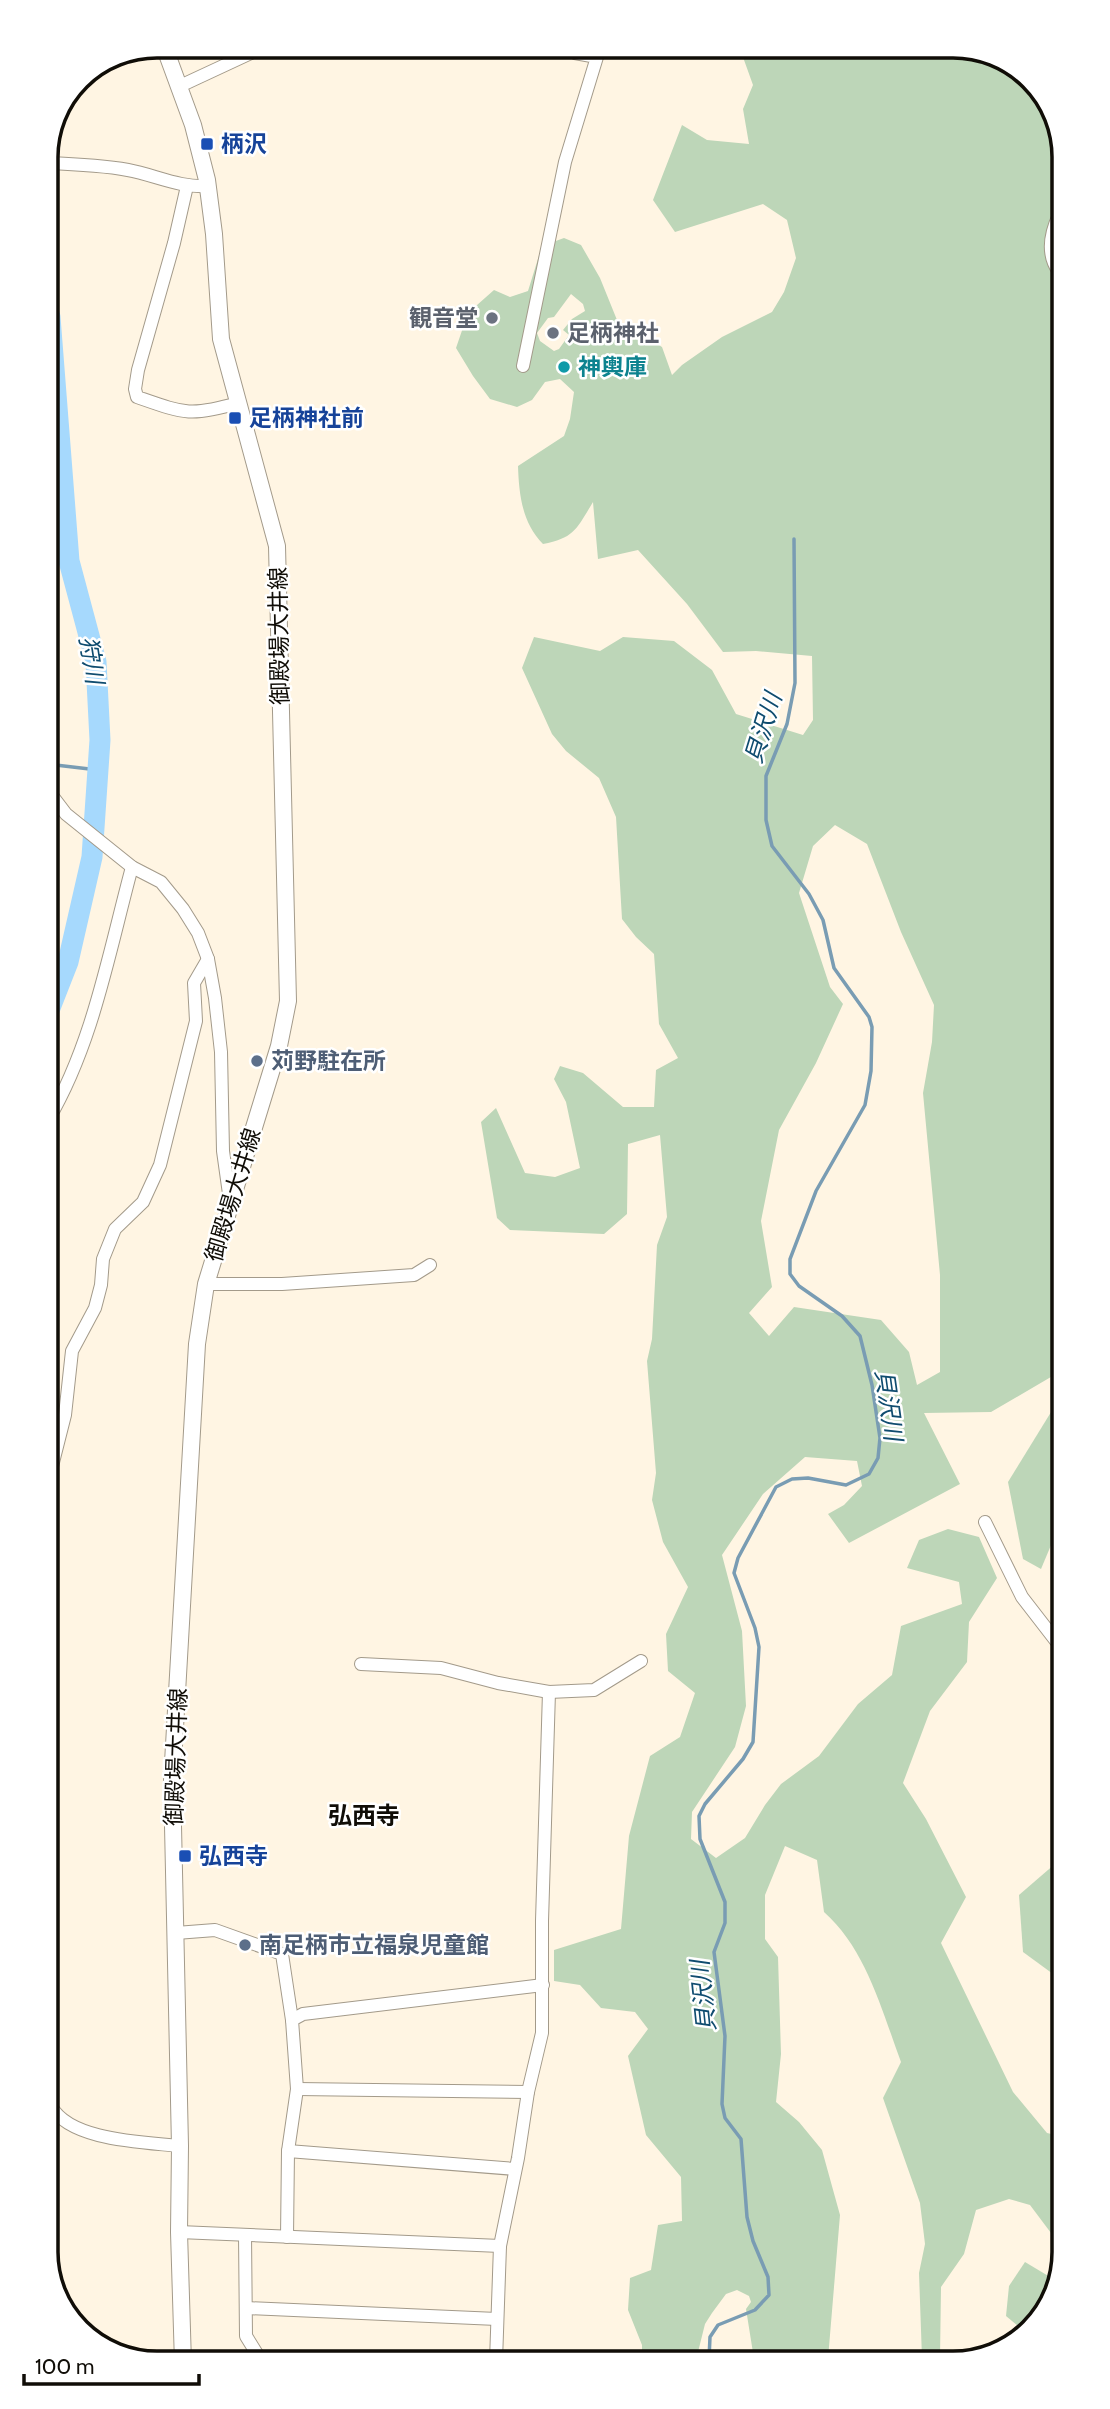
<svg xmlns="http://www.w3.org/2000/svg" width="1110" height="2409" viewBox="0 0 1110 2409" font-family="Cabin,'Noto Sans JP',sans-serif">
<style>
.green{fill:#bdd6b8;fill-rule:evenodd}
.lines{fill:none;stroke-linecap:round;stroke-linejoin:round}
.stream{stroke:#799cb3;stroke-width:3.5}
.river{stroke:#a6d9fd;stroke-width:21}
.minor-casing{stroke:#a39a8a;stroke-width:14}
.major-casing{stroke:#a39a8a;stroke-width:18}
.minor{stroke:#fff;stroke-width:12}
.major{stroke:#fff;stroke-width:16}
.transit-dot{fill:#1a4fb4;stroke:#fff;stroke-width:2.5}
.worship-dot{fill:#6b7280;stroke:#fff;stroke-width:2.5}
.culture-dot{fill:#0f9aa8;stroke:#fff;stroke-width:2.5}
.service-dot{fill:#5c6f8a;stroke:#fff;stroke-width:2.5}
.labels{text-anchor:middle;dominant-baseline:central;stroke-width:5;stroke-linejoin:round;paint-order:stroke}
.transit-label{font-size:23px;font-weight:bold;fill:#164399;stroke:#fff;text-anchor:start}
.worship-label{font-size:23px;font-weight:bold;fill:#5b616d;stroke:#fff;text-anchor:end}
.culture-label{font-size:23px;font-weight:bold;fill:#0d838f;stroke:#fff;text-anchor:start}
.street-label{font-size:23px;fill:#100d07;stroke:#fff}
.service-label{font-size:23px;font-weight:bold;fill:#4e5e75;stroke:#fff;text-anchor:start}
.water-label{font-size:24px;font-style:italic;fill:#0f4c6f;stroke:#fff}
.neighbourhood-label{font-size:24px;font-weight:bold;fill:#100d07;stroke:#fff}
.rim{fill:none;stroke:#100d07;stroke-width:3.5}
</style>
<rect width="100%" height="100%" fill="#fff5e3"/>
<!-- green -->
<g class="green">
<path d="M739,46H961L1021,69L1058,121L1062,1365L1056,1374L991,1412L924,1413L960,1484L849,1543L828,1514L844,1505L862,1486L857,1461L805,1457L763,1494L722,1555L742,1631L746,1706L735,1747L692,1812L691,1839L716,1858L745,1838L765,1805L781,1784L819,1756L858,1704L892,1675L901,1626L962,1604L959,1582L907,1568L919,1540L948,1529L979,1537L997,1578L969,1622L967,1662L930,1711L903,1783L926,1819L966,1897L941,1943L1013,2092L1047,2133L1064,2137V2245L1051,2233L1030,2205L1009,2199L976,2210L964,2254L941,2287L940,2358H922L919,2273L925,2244L920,2203L883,2098L901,2062C882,2011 866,1949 824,1912L817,1860L785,1846L765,1895V1939L778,1957L781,2054L776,2102L799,2122L822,2150L840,2215L828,2359H754L746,2309L751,2302L749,2296L737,2290L726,2294L712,2313L705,2324L698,2352L691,2359L642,2360V2345L628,2310L630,2278L651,2270L658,2225L682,2221L681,2177L646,2135L628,2056L648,2029L635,2012L601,2008L580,1985L554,1981V1950L621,1929L629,1836L650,1756L680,1737L695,1693L668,1671L666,1634L688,1587L663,1542L652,1500L656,1473L647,1361L652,1339L657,1245L667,1217L660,1135L628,1144L627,1214L604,1234L510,1230L497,1218L481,1122L496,1108L525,1173L555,1177L580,1168L566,1102L554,1079L560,1066L583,1073L623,1107H654L656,1070L678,1058L659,1024L654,954L636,937L622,919L616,817L599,778L566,751L552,734L522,668L534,637L600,651L623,637L674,641L712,670L736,714L803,735L813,720L812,656L756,651L723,652L687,604L638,550L598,559L593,502C577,528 575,538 543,544C522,523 519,494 518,466L564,436L570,419L574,392L560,379L545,382L532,400L517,407L490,399L473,376L456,348L468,313L494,290L510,297L528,291L542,246L564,238L581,245L600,278L617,320L662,347L672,375L682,365L722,337L772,312L784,292L796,258L787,220L763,204L675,232L653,200L682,125L707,140L749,144L743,109L753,85ZM571,294L583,304L585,311L572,319L563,330L569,335L559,349L554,351L540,341L537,333L548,318L554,317ZM835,825L867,844L901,932L934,1005L932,1042L923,1093L940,1275V1372L917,1385L909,1352L881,1320L794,1307L769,1336L749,1313L772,1287L761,1221L779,1130L816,1063L843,1004L830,987L799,893L813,846Z"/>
<polygon points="1056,1404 1062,1404 1062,1519 1041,1569 1023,1559 1008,1482"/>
<polygon points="1063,1857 1064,1982 1023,1952 1019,1895"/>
<polygon points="1025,2262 1055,2280 1042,2319 1025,2332 1006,2316 1009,2286"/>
</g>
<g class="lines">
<!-- stream -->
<g class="stream">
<polyline points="47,764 98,770"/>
<polyline points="709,2359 710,2337 718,2325 755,2310 769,2295 768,2277 753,2241 747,2217 741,2139 725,2118 722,2104 725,2036 714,1952 725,1923 725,1902 700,1839 699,1816 705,1804 743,1759 753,1742 759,1647 755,1628 734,1573 738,1558 776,1487 792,1479 808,1478 846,1485 869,1474 878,1458 880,1438 872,1385 860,1336 842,1316 799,1286 790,1274 790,1259 816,1191 865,1105 871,1071 872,1027 869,1017 834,968 823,920 809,894 772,846 766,820 766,776 787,724 795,683 794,539"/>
</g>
<!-- river -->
<polyline class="river" points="46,304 50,317 69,561 96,662 100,740 92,857 68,962 48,1013"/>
<!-- minor casing -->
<g class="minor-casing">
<g id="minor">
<polyline points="180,86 266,46"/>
<path d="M46,163C73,164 101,165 128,170C155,175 180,188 208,186"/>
<path d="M187,186L174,243L138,370L135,389L137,397C183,413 190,417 238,403"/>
<path d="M1059,215C1050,234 1046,254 1059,272"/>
<polyline points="523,366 565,162 597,57 575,53 566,46"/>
<polyline points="47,789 66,814 132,867 161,882 183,909 198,933 208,959 215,998 221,1052 223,1151 230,1201"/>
<path d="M48,1120C93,1044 109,952 132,867"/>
<polyline points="206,1284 282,1284 414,1275 430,1265"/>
<polyline points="49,1478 65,1415 72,1351 95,1308 101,1285 103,1259 115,1229 143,1202 160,1165 196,1021 194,983 208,959"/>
<polyline points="985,1522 1022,1597 1063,1650"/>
<polyline points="361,1664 441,1668 498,1683 549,1692 594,1690 641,1661"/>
<polyline points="176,1933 215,1930 282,1954 292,2020"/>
<polyline points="297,2089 528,2092"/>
<path d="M51,2106C70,2141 144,2142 180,2146"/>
<polyline points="288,2151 515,2169"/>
<polyline points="179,2232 500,2246"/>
<polyline points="245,2235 246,2336 262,2362"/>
<polyline points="287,2237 288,2151 297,2089 292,2020 303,2014 543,1985"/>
<polyline points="246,2308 497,2319"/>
<polyline points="496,2361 500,2246 518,2158 528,2092 542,2033 542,1921 549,1692"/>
</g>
</g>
<!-- major casing -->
<g class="major-casing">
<polyline id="major" points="164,46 193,125 207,180 214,234 221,339 277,546 288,1001 279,1046 206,1284 197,1344 172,1780 180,2146 179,2232 183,2363"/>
</g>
<!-- minor -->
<use href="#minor" class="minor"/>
<!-- major -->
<use href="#major" class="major"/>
</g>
<!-- markers -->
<g class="transit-dot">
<rect x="200" y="137" width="14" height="14" rx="3.5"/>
<rect x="228" y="411" width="14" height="14" rx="3.5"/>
<rect x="178" y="1849" width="14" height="14" rx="3.5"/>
</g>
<g class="worship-dot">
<circle cx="492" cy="318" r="7"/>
<circle cx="553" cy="333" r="7"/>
</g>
<circle class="culture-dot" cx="564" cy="367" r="7"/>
<g class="service-dot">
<circle cx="257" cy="1061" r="7"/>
<circle cx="245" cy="1945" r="7"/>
</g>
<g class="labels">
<!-- transit labels -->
<g class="transit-label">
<text x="221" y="144">柄沢</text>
<text x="249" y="418">足柄神社前</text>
<text x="199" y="1856">弘西寺</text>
</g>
<!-- worship labels -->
<g class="worship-label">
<text x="478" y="318">観音堂</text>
<text x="567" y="333" text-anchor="start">足柄神社</text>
</g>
<!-- culture labels -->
<g class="culture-label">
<text x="578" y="367">神輿庫</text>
</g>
<!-- street labels -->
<g class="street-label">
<text transform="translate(279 636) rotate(-91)">御殿場大井線</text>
<text transform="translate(233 1195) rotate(-73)">御殿場大井線</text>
<text transform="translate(176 1757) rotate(-88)">御殿場大井線</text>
</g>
<!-- service labels -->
<g class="service-label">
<text x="271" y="1061">苅野駐在所</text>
<text x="259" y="1945">南足柄市立福泉児童館</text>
</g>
<!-- water labels -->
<g class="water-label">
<text transform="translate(92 660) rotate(81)">狩川</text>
<text transform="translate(763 728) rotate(-73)">貝沢川</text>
<text transform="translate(889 1405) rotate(82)">貝沢川</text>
<text transform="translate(703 1996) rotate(-96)">貝沢川</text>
</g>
<!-- neighbourhood labels -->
<g class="neighbourhood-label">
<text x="364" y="1815">弘西寺</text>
</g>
</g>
<!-- crop -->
<path d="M0 0H1110V2409H0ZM157 58H953A99 99 0 0 1 1052 157V2252A99 99 0 0 1 953 2351H157A99 99 0 0 1 58 2252V157A99 99 0 0 1 157 58Z" fill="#fff" fill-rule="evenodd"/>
<path class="rim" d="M157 58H953A99 99 0 0 1 1052 157V2252A99 99 0 0 1 953 2351H157A99 99 0 0 1 58 2252V157A99 99 0 0 1 157 58Z"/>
<!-- scale -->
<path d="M24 2374v10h175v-10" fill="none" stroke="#100d07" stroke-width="3.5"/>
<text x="35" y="2374" font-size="21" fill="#100d07" stroke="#ffffff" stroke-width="5" paint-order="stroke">100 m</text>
</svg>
